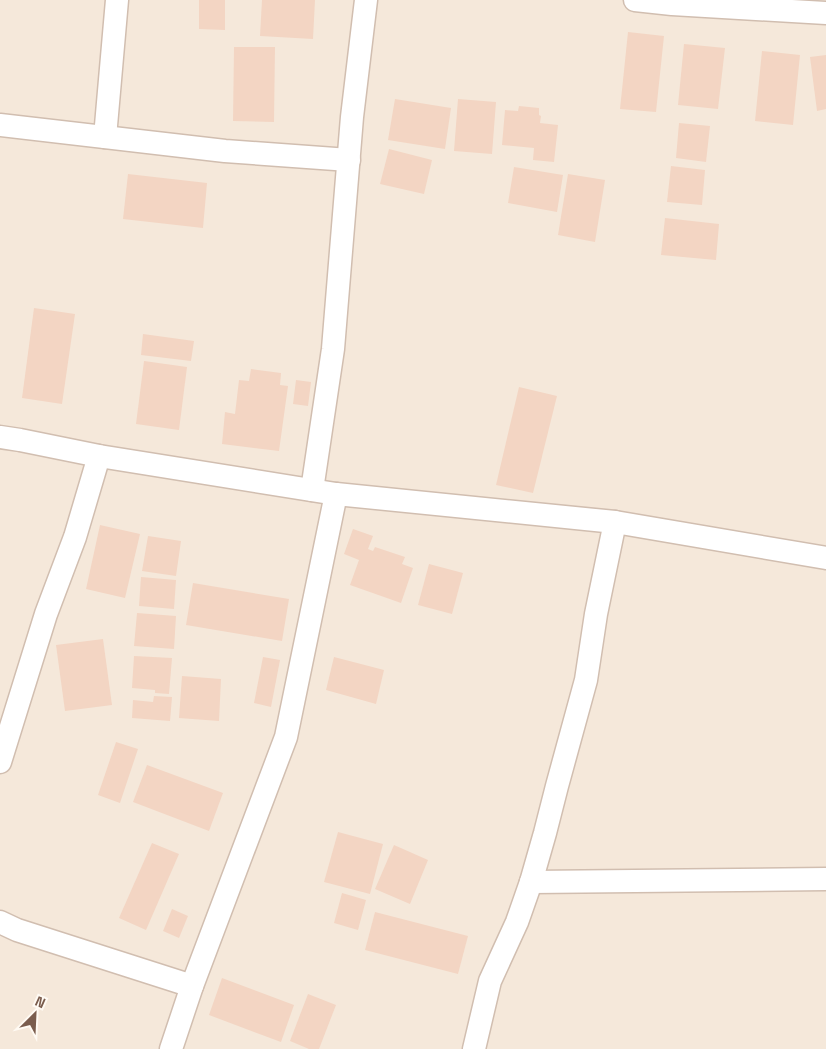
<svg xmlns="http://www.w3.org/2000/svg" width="826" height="1049" viewBox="0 0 826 1049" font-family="'Space Grotesk',sans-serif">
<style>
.residential{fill:#f5e8da}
.building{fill:#f3d5c3}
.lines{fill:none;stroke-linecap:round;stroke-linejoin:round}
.minor-casing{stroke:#d1beb0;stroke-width:25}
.minor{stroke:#fff;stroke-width:22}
</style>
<rect width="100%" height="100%" fill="#fdf6ec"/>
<!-- residential -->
<rect class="residential" x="0" y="0" width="826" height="1049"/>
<!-- building -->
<g class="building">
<polygon points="199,0 225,0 225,30 199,29"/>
<polygon points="262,0 315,0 313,39 260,36"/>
<polygon points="628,32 664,36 656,112 620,109"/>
<polygon points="684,44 725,48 718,109 678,105"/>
<polygon points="234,47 275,47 274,122 233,121"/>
<polygon points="762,51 800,55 793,125 755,121"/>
<polygon points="826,55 826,109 817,111 810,57"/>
<polygon points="395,99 451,108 445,149 388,140"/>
<polygon points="458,99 496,102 492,154 454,151"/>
<polygon points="519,106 539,108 539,115 541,116 540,123 558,125 554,162 533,160 534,148 502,145 505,110 518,111"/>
<polygon points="679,123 710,126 706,162 676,158"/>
<polygon points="389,149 432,160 424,194 380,184"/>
<polygon points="671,166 705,170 702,205 667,202"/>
<polygon points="514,167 563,175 557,212 508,203"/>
<polygon points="128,174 207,183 203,228 123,219"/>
<polygon points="568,174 605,180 595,242 558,235"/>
<polygon points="665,218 719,224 716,260 661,255"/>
<polygon points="34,308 75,314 62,404 22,398"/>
<polygon points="143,334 194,341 191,361 141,355"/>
<polygon points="144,361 187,367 179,430 136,424"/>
<polygon points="251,369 281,373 280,385 288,386 279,451 222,444 225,412 235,414 239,380 249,381"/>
<polygon points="296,380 311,382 308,406 293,404"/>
<polygon points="519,387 557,396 533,493 496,485"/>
<polygon points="100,525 140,534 125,598 86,589"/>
<polygon points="353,529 373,536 368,549 373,551 375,547 405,557 402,564 413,568 401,603 350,585 359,560 344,554"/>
<polygon points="148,536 181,541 176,576 142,571"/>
<polygon points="429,564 463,573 452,614 418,605"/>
<polygon points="141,577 176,580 174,609 139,606"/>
<polygon points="193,583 289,599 282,641 186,625"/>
<polygon points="137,613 176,616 174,649 134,646"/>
<polygon points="103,639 112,705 65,711 56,645"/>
<polygon points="134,656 172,658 169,694 155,693 155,690 132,688"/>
<polygon points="263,657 280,660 271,707 254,703"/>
<polygon points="334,657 384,670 376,704 326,690"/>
<polygon points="182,676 221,679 219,721 179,718"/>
<polygon points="154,696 172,697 170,721 132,718 133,700 153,702"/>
<polygon points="116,742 138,749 120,803 98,795"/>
<polygon points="147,765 223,793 209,831 133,802"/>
<polygon points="338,832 383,844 370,894 324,882"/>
<polygon points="152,843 179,854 146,930 119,918"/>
<polygon points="394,845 428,860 410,904 375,889"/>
<polygon points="342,893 366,900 358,930 334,923"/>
<polygon points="172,909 188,916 179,938 163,931"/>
<polygon points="375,912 468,936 458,974 365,950"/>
<polygon points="222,978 294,1005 281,1042 209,1015"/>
<polygon points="308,994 336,1005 319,1049 309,1049 290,1041"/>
</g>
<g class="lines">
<!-- minor casing -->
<g class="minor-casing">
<g id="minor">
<polyline points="635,0 672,4 826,13"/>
<polyline points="0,125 225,151 349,160"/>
<polyline points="105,137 117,0"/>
<polyline points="0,437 20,440 99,456 336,494 615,522 826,558"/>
<polyline points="312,490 333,349 352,117 366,0"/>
<polyline points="0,762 46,614 75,537 99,456"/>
<polyline points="531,882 826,879"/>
<polyline points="0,922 17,930 192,986"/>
<polyline points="171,1049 192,986 286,737 336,494"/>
<polyline points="474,1049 490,981 517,922 531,882 545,833 557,786 586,680 596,614 615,522"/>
</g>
</g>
<!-- minor -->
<use href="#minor" class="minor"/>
</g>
<!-- north arrow -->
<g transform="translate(35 1014) rotate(24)" stroke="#fffaf3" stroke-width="4" paint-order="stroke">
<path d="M0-4L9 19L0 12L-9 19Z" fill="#7a5c4d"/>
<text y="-8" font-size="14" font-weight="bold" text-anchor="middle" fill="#7a5c4d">N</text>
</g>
</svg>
